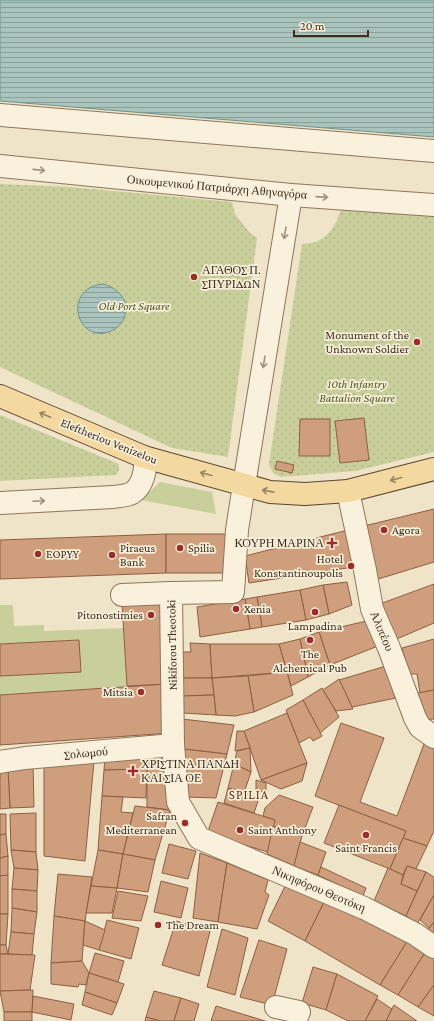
<svg xmlns="http://www.w3.org/2000/svg" width="434" height="1021" viewBox="0 0 434 1021" font-family="'Crimson Pro',serif">
<style>
.grass{fill:#c9cf9b}
.park{fill:url(#park-dots)}
.water{fill:url(#water-rules);stroke:#6f938a}
.building{fill:#cf9f7d;stroke:#8d5f41}
.lines{fill:none;stroke-linecap:round;stroke-linejoin:round}
.minor-casing{stroke:#8d765c;stroke-width:24}
.major-casing{stroke:#5b4430;stroke-width:24}
.minor{stroke:#faf1dc;stroke-width:22}
.major{stroke:#f3d9a0;stroke-width:22}
.oneway{stroke:#9c907e}
.oneway2{stroke:#988460}
.poi-dot{fill:#9e2a2b;stroke:#f7eed8;stroke-width:1.5}
.labels{text-anchor:middle;dominant-baseline:central;stroke-width:3.5;stroke-linejoin:round;paint-order:stroke}
.street-label{font-size:12px;fill:#3d2e20;stroke:#f7eed8}
.poi-label{font-size:12px;fill:#3d2e20;stroke:#f7eed8;text-anchor:start}
.park-label{font-size:12px;font-style:italic;fill:#4d5a26;stroke:#f7eed8}
.neighbourhood-label{font-size:13px;letter-spacing:1px;fill:#6b2e1e;stroke:#f7eed8}
</style>
<defs>
<pattern id="park-dots" width="8" height="8" patternUnits="userSpaceOnUse"><rect width="8" height="8" fill="#c9cf9b"/><path d="M2 2h.1M6 6h.1" fill="none" stroke="#aeb285" stroke-width="1.8" stroke-linecap="round"/></pattern>
<pattern id="water-rules" width="6" height="5" patternUnits="userSpaceOnUse"><rect width="6" height="5" fill="#a9c4bc"/><path d="M0 2.5h6" fill="none" stroke="#8ba098"/></pattern>
</defs>
<rect width="100%" height="100%" fill="#f0e4c8"/>
<!-- grass -->
<g class="grass">
<polygon points="160,482 212,492 216,514 141,500"/>
<polygon points="0,605 13,605 14,626 44,625 44,631 123,628 127,686 0,695 0,676 81,671 79,640 0,644"/>
</g>
<!-- park -->
<g class="park">
<polygon points="0,184 71,187 232,202 235,214 250,233 257,238 228,457 172,448 0,367"/>
<path d="M342,206L434,216V452L355,471L281,477L273,473L269,464L302,244C307,243 314,243 318,241C332,234 338,220 342,206Z"/>
<polygon points="0,415 119,464 119,470 116,475 0,481"/>
</g>
<!-- water -->
<g class="water">
<polygon points="0,0 434,0 434,137 0,101"/>
<path d="M103,284C118,288 131,301 124,318C121,325 116,329 109,332C76,343 62,288 103,284Z"/>
</g>
<!-- building -->
<g class="building">
<polygon points="364,418 369,460 340,463 335,421"/>
<polygon points="300,419 330,419 330,456 299,456"/>
<polygon points="277,461 294,465 292,473 275,469"/>
<polygon points="434,509 434,562 375,580 364,526"/>
<polygon points="352,529 360,566 249,583 245,556"/>
<polygon points="166,534 166,573 0,579 0,540"/>
<polygon points="166,534 226,534 227,573 166,573"/>
<polygon points="347,582 352,605 329,614 323,585"/>
<polygon points="434,584 434,623 392,641 377,605"/>
<polygon points="323,585 329,614 306,620 300,590"/>
<polygon points="300,590 306,620 262,627 257,597"/>
<polygon points="257,597 262,627 250,629 245,599"/>
<polygon points="245,599 250,629 200,637 197,607"/>
<polygon points="163,602 167,684 127,686 122,604"/>
<polygon points="371,620 378,646 330,665 319,632"/>
<polygon points="319,632 330,665 308,677 300,639"/>
<polygon points="300,639 308,677 291,686 279,644"/>
<polygon points="434,639 434,690 420,693 417,674 409,674 402,648"/>
<polygon points="79,640 81,672 0,676 0,644"/>
<polygon points="190,643 210,644 212,678 181,678 181,652 191,652"/>
<polygon points="210,644 279,644 287,672 212,678"/>
<polygon points="386,666 396,698 352,707 339,680"/>
<polygon points="287,672 293,695 254,712 248,676"/>
<polygon points="248,676 254,712 235,716 216,715 212,678"/>
<polygon points="181,678 212,678 214,695 182,696"/>
<polygon points="339,679 352,707 353,709 336,711 323,690"/>
<polygon points="167,684 171,733 0,745 0,695"/>
<polygon points="322,688 339,717 320,733 303,700"/>
<polygon points="434,690 434,719 421,720 418,693"/>
<polygon points="214,695 216,715 183,713 182,696"/>
<polygon points="303,700 322,736 313,741 310,737 299,743 286,710"/>
<polygon points="287,713 307,763 261,780 244,731"/>
<polygon points="182,719 234,725 227,754 183,749"/>
<polygon points="341,723 384,738 360,802 397,816 424,744 434,747 434,831 427,846 403,838 406,831 315,796"/>
<polygon points="237,731 244,731 250,748 235,751"/>
<polygon points="250,748 251,772 234,764 237,751"/>
<polygon points="183,749 227,754 216,798 186,797"/>
<polygon points="147,754 166,754 173,803 170,810 147,807"/>
<polygon points="147,754 147,769 104,770 105,757"/>
<polygon points="94,761 85,861 44,856 44,763"/>
<polygon points="33,763 34,807 10,808 8,770"/>
<polygon points="307,763 302,781 281,789 261,780"/>
<polygon points="234,764 251,772 244,793 228,788"/>
<polygon points="147,769 146,798 102,796 104,770"/>
<polygon points="8,770 10,808 0,809 0,772"/>
<polygon points="256,780 266,783 266,793 256,790"/>
<polygon points="228,788 259,798 254,813 224,803"/>
<polygon points="279,795 313,807 302,836 273,826 275,820 263,816 265,808"/>
<polygon points="102,796 123,797 121,812 133,813 123,854 98,850"/>
<polygon points="218,802 275,820 268,852 207,834"/>
<polygon points="339,805 406,831 390,869 324,843"/>
<polygon points="135,806 170,810 155,860 123,854"/>
<polygon points="36,813 36,852 11,850 10,814"/>
<polygon points="0,814 6,814 6,834 0,835"/>
<polygon points="273,826 302,836 294,866 267,854"/>
<polygon points="6,834 8,856 0,858 0,835"/>
<polygon points="403,838 427,846 416,869 407,866 403,875 390,869"/>
<polygon points="300,842 326,852 318,875 294,866"/>
<polygon points="169,844 196,851 188,879 162,873"/>
<polygon points="11,850 36,852 38,870 14,868"/>
<polygon points="98,850 123,854 117,888 91,886"/>
<polygon points="200,853 227,863 218,922 193,918"/>
<polygon points="123,854 155,860 148,892 117,888"/>
<polygon points="8,856 8,875 0,876 0,858"/>
<polygon points="227,863 268,880 265,892 269,895 257,929 218,922"/>
<polygon points="407,866 426,872 417,891 401,884"/>
<polygon points="321,867 366,888 363,896 318,875"/>
<polygon points="14,868 38,870 37,891 12,889"/>
<polygon points="388,868 403,875 401,884 417,891 406,916 374,901"/>
<polygon points="426,872 434,877 434,895 417,924 406,916"/>
<polygon points="58,874 92,877 85,921 54,916"/>
<polygon points="8,875 8,914 0,914 0,876"/>
<polygon points="288,880 326,898 305,941 268,921"/>
<polygon points="161,881 188,888 181,918 154,912"/>
<polygon points="91,886 117,888 112,913 86,913"/>
<polygon points="12,889 37,891 37,912 12,908"/>
<polygon points="118,891 148,896 141,921 112,918"/>
<polygon points="434,895 434,922 429,928 420,920"/>
<polygon points="326,898 408,940 380,985 305,941"/>
<polygon points="12,908 37,912 34,934 11,932"/>
<polygon points="0,914 8,914 6,945 0,945"/>
<polygon points="54,916 85,921 82,961 51,963"/>
<polygon points="107,920 139,928 131,959 99,950"/>
<polygon points="85,921 105,930 99,950 83,945"/>
<polygon points="176,921 210,931 199,976 162,965"/>
<polygon points="434,922 434,934 428,930"/>
<polygon points="222,929 248,938 235,995 207,987"/>
<polygon points="11,932 34,934 32,955 8,954"/>
<polygon points="259,940 287,949 272,1005 240,997"/>
<polygon points="408,940 426,951 398,995 380,985"/>
<polygon points="0,945 6,945 8,954 0,954"/>
<polygon points="426,951 434,958 434,985 418,1007 398,995"/>
<polygon points="95,953 124,961 118,982 89,973"/>
<polygon points="0,954 35,955 30,990 0,991"/>
<polygon points="82,961 89,973 86,985 79,984 78,987 51,984 51,963"/>
<polygon points="313,967 337,974 326,1010 302,1003"/>
<polygon points="89,973 124,984 117,1003 85,992"/>
<polygon points="337,974 378,996 365,1021 348,1021 326,1010"/>
<polygon points="434,985 434,1016 418,1007"/>
<polygon points="33,990 32,1012 4,1012 0,991"/>
<polygon points="154,991 181,998 174,1021 160,1021 146,1017"/>
<polygon points="85,992 117,1003 112,1015 82,1005"/>
<polygon points="33,996 74,1004 71,1020 32,1012"/>
<polygon points="181,998 199,1004 194,1021 174,1021"/>
<polygon points="377,999 392,1009 386,1021 365,1021"/>
<polygon points="394,1005 417,1021 386,1021"/>
<polygon points="216,1006 265,1021 211,1021"/>
<rect x="4" y="1012" width="28" height="9"/>
<polygon points="146,1017 160,1021 145,1021"/>
</g>
<g class="lines">
<!-- minor casing -->
<g class="minor-casing">
<g id="minor">
<polyline points="0,115 434,151"/>
<polyline points="0,166 291,195 434,205"/>
<polyline points="291,195 244,485 237,530 233,592 171,593 173,745 178,802 199,838 364,908 415,934 434,947"/>
<polyline points="348,491 365,570 372,609 389,648 415,718 420,727 434,737"/>
<path d="M0,503L113,497C119,496 127,496 132,493C143,486 147,469 144,457"/>
<polyline points="122,595 171,593"/>
<polyline points="0,762 25,758 173,745"/>
<polyline points="276,1007 299,1012 295,1021"/>
</g>
</g>
<!-- major casing -->
<g class="major-casing">
<polyline id="major" points="0,396 144,457 270,492 305,494 348,491 434,469"/>
</g>
<!-- minor -->
<use href="#minor" class="minor"/>
<!-- major -->
<use href="#major" class="major"/>
</g>
<!-- one-way arrows -->
<defs><path id="oneway-shaft" d="M-6 0H5M1.5-3L5.5 0L1.5 3" fill="none" stroke-width="1.6" stroke-linecap="round" stroke-linejoin="round"/></defs>
<g class="oneway">
<use href="#oneway-shaft" transform="translate(39 170) rotate(6)"/>
<use href="#oneway-shaft" transform="translate(322 197) rotate(4)"/>
<use href="#oneway-shaft" transform="translate(285 233) rotate(99)"/>
<use href="#oneway-shaft" transform="translate(264 362) rotate(99)"/>
<use href="#oneway-shaft" transform="translate(39 501) rotate(-3)"/>
</g>
<g class="oneway2">
<use href="#oneway-shaft" transform="translate(45 415) rotate(-157)"/>
<use href="#oneway-shaft" transform="translate(206 474) rotate(-165)"/>
<use href="#oneway-shaft" transform="translate(396 479) rotate(165)"/>
<use href="#oneway-shaft" transform="translate(268 491) rotate(-169)"/>
</g>
<!-- markers -->
<g class="poi-dot">
<circle cx="194" cy="277" r="4"/>
<circle cx="417" cy="342" r="4"/>
<circle cx="384" cy="530" r="4"/>
<path d="M330 537h4v4h4v4h-4v4h-4v-4h-4v-4h4z"/>
<circle cx="180" cy="548" r="4"/>
<circle cx="38" cy="554" r="4"/>
<circle cx="112" cy="555" r="4"/>
<circle cx="351" cy="566" r="4"/>
<circle cx="236" cy="609" r="4"/>
<circle cx="315" cy="612" r="4"/>
<circle cx="151" cy="615" r="4"/>
<circle cx="310" cy="640" r="4"/>
<circle cx="141" cy="692" r="4"/>
<path d="M131 765h4v4h4v4h-4v4h-4v-4h-4v-4h4z"/>
<circle cx="185" cy="823" r="4"/>
<circle cx="240" cy="830" r="4"/>
<circle cx="366" cy="835" r="4"/>
<circle cx="158" cy="925" r="4"/>
</g>
<g class="labels">
<!-- street labels -->
<g class="street-label">
<text transform="translate(217 187) rotate(5)">Οικουμενικού Πατριάρχη Αθηναγόρα</text>
<text transform="translate(109 441) rotate(22)">Eleftheriou Venizelou</text>
<text transform="translate(382 631) rotate(67)">Αλιπέου</text>
<text transform="translate(172 645) rotate(-91)">Nikiforou Theotoki</text>
<text transform="translate(86 753) rotate(-5)">Σολωμού</text>
<text transform="translate(319 889) rotate(23)">Νικηφόρου Θεοτόκη</text>
</g>
<!-- poi labels -->
<g class="poi-label">
<text x="202" y="270">ΑΓΑΘΟΣ Π.<tspan x="202" dy="14">ΣΠΥΡΙΔΩΝ</tspan></text>
<text x="409" y="335" text-anchor="end">Monument of the<tspan x="409" dy="14">Unknown Soldier</tspan></text>
<text x="392" y="530">Agora</text>
<text x="324" y="543" text-anchor="end">ΚΟΥΡΗ ΜΑΡΙΝΑ</text>
<text x="120" y="548">Piraeus<tspan x="120" dy="14">Bank</tspan></text>
<text x="188" y="548">Spilia</text>
<text x="46" y="554">EOPYY</text>
<text x="343" y="559" text-anchor="end">Hotel<tspan x="343" dy="14">Konstantinoupolis</tspan></text>
<text x="244" y="609">Xenia</text>
<text x="143" y="615" text-anchor="end">Pitonostimies</text>
<text x="315" y="626" text-anchor="middle">Lampadina</text>
<text x="310" y="654" text-anchor="middle">The<tspan x="310" dy="14">Alchemical Pub</tspan></text>
<text x="133" y="692" text-anchor="end">Mitsia</text>
<text x="141" y="764">ΧΡΙΣΤΙΝΑ ΠΑΝΔΗ<tspan x="141" dy="14">ΚΑΙ ΣΙΑ ΟΕ</tspan></text>
<text x="177" y="816" text-anchor="end">Safran<tspan x="177" dy="14">Mediterranean</tspan></text>
<text x="248" y="830">Saint Anthony</text>
<text x="366" y="848" text-anchor="middle">Saint Francis</text>
<text x="166" y="925">The Dream</text>
</g>
<!-- park labels -->
<g class="park-label">
<text x="134" y="306">Old Port Square</text>
<text x="357" y="384">10th Infantry<tspan x="357" dy="14">Battalion Square</tspan></text>
</g>
<!-- neighbourhood labels -->
<g class="neighbourhood-label">
<text x="249" y="794">SPILIA</text>
</g>
</g>
<!-- scale -->
<path d="M294 30v6h74v-6" fill="none" stroke="#3d2e20" stroke-width="2"/>
<text x="300" y="30" font-size="12" fill="#3d2e20" stroke="#f7eed8" stroke-width="3" paint-order="stroke">20 m</text>
</svg>
